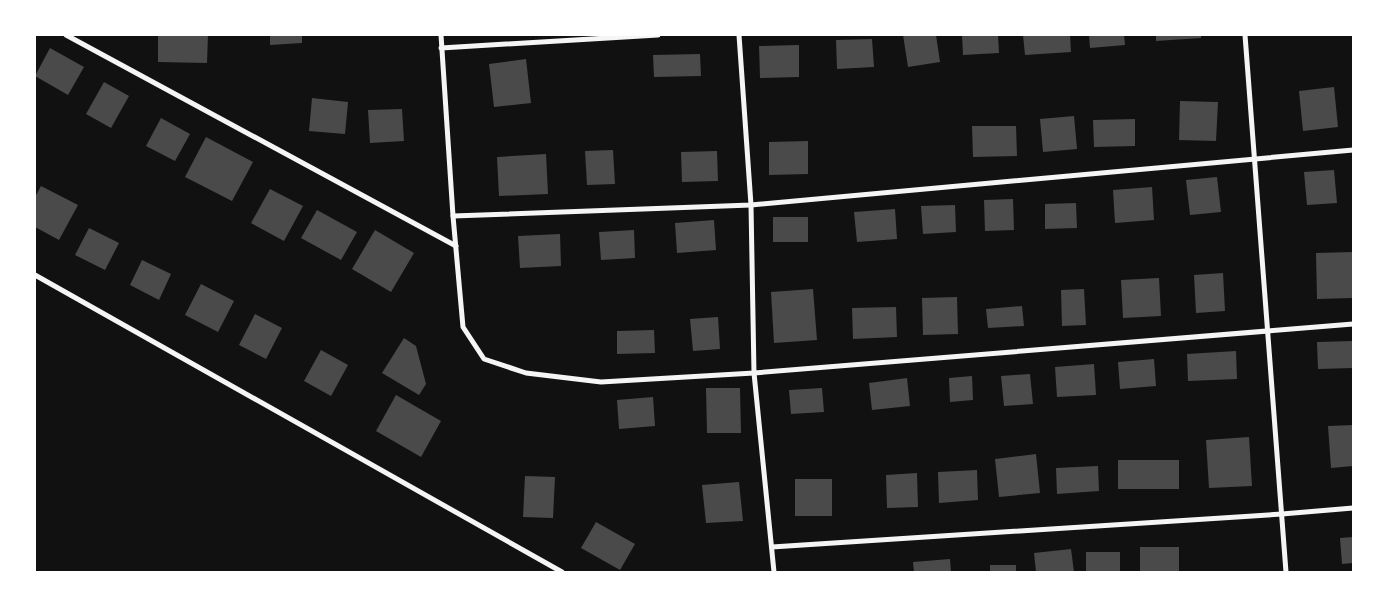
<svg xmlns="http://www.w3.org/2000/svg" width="1388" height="607" viewBox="0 0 1388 607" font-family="Ubuntu,sans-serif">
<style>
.building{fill:#4a4a4a}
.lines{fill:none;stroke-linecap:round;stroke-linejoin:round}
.minor{stroke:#f5f5f5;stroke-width:5}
</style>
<rect width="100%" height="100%" fill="#111"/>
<!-- building -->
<g class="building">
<polygon points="158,35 208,35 207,63 158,62"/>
<polygon points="270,35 302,35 302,43 270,45"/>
<polygon points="903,35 936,35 940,62 908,67"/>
<polygon points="962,35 998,35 999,53 963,55"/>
<polygon points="1023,35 1070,35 1071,52 1025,55"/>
<polygon points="1089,35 1124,35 1125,45 1090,48"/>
<polygon points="1156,35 1201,35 1201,38 1156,41"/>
<polygon points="872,39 874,67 837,69 836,40"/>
<polygon points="799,45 799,77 760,78 759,46"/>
<polygon points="50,48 84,67 68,95 35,76"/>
<polygon points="700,54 701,76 654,77 653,55"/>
<polygon points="526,59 531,103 494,107 489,64"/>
<polygon points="104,82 129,96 111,128 86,114"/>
<polygon points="1334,87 1338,127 1303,131 1299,91"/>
<polygon points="312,98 348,102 345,134 309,131"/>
<polygon points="1180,101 1218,102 1216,141 1179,140"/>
<polygon points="402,109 404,141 370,143 368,110"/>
<polygon points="1074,116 1077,149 1043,152 1040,119"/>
<polygon points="161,118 190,134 175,161 146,146"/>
<polygon points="1135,119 1135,146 1094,147 1093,120"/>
<polygon points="972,126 1016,126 1017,156 973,157"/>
<polygon points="206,137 253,162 232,201 185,177"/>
<polygon points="808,141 808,174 769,175 769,142"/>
<polygon points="613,150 615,184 587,185 585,151"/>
<polygon points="717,151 718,181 682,182 681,152"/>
<polygon points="546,154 548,194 499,196 497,157"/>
<polygon points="1334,170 1337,203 1307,205 1304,172"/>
<polygon points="1217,177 1221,212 1190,215 1186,180"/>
<polygon points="41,186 78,205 59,240 35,227 35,197"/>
<polygon points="1152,187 1154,220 1115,223 1113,190"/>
<polygon points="270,189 303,206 284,241 251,223"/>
<polygon points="1013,199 1014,230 985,231 984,200"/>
<polygon points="1076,203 1077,228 1045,229 1045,204"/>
<polygon points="955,205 956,232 923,234 921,206"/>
<polygon points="895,209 897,239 857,242 854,212"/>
<polygon points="317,210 357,232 341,260 301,238"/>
<rect x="773" y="217" width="35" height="25"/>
<polygon points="714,220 716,250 677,253 675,223"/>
<polygon points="89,228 119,243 105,270 75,255"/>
<polygon points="375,230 414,253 391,292 352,269"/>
<polygon points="634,230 635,258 601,260 599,232"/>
<polygon points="560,234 561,266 520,268 518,236"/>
<polygon points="1353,252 1353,298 1317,299 1316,253"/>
<polygon points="142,260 171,274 159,300 130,285"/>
<polygon points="1223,273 1225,311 1196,313 1194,275"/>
<polygon points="1159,278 1161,316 1123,318 1121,280"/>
<polygon points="201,284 234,301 218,332 185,315"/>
<polygon points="813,289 817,340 774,343 771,292"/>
<polygon points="1084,289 1086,325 1062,326 1061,290"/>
<polygon points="957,297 958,334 923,335 922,298"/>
<polygon points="1022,306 1024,326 988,328 986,309"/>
<polygon points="896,307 897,337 853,339 852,308"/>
<polygon points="255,314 282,328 266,359 239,345"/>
<polygon points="718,317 720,349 693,351 690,319"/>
<polygon points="654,330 655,353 617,354 617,331"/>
<polygon points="404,338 416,346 426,384 419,395 382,373"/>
<polygon points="1353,341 1353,368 1318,369 1317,342"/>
<polygon points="321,350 348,365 331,396 304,381"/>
<polygon points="1236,351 1237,379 1188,381 1187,354"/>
<polygon points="1154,359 1156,386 1120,389 1118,362"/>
<polygon points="1094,364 1096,395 1057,397 1055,367"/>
<polygon points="1030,374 1033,404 1004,406 1001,376"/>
<polygon points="972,376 973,400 950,402 949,378"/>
<polygon points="907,378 910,406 872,410 869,383"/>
<polygon points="706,388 740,388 741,433 707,433"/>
<polygon points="822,388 824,412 791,414 789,390"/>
<polygon points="396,395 441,421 421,457 376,431"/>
<polygon points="653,397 655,426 619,429 617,400"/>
<polygon points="1353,425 1353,466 1331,468 1328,426"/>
<polygon points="1249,437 1252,486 1209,488 1206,440"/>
<polygon points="1036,454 1040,493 999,497 995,459"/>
<rect x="1118" y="460" width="61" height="29"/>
<polygon points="1098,466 1099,491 1057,494 1056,468"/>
<polygon points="977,470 978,500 939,503 938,472"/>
<polygon points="917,473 918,507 887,508 886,475"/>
<polygon points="525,476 555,477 553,518 523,517"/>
<rect x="795" y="479" width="37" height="37"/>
<polygon points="739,482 743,521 706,523 702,485"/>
<polygon points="596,522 635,544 620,570 581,548"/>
<polygon points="1353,537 1353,563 1342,564 1340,538"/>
<rect x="1140" y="547" width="39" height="25"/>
<polygon points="1071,549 1074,572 1036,572 1034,553"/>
<rect x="1086" y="552" width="34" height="20"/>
<polygon points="950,559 951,572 914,572 913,562"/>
<rect x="990" y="565" width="26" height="7"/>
</g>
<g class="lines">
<!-- minor -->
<g class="minor">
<polyline points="66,35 456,246"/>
<polyline points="441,35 453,216 463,327 484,359 526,373 601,382 754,373 1353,324"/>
<polyline points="739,35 751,205 754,373 774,572"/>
<polyline points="1245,35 1286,572"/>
<polyline points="441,48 658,35"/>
<polyline points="453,216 751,205 1353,150"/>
<polyline points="35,275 562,572"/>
<polyline points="772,547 1282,514 1353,508"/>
</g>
</g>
<!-- border -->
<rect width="1388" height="607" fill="none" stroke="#ffffff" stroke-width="72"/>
</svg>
